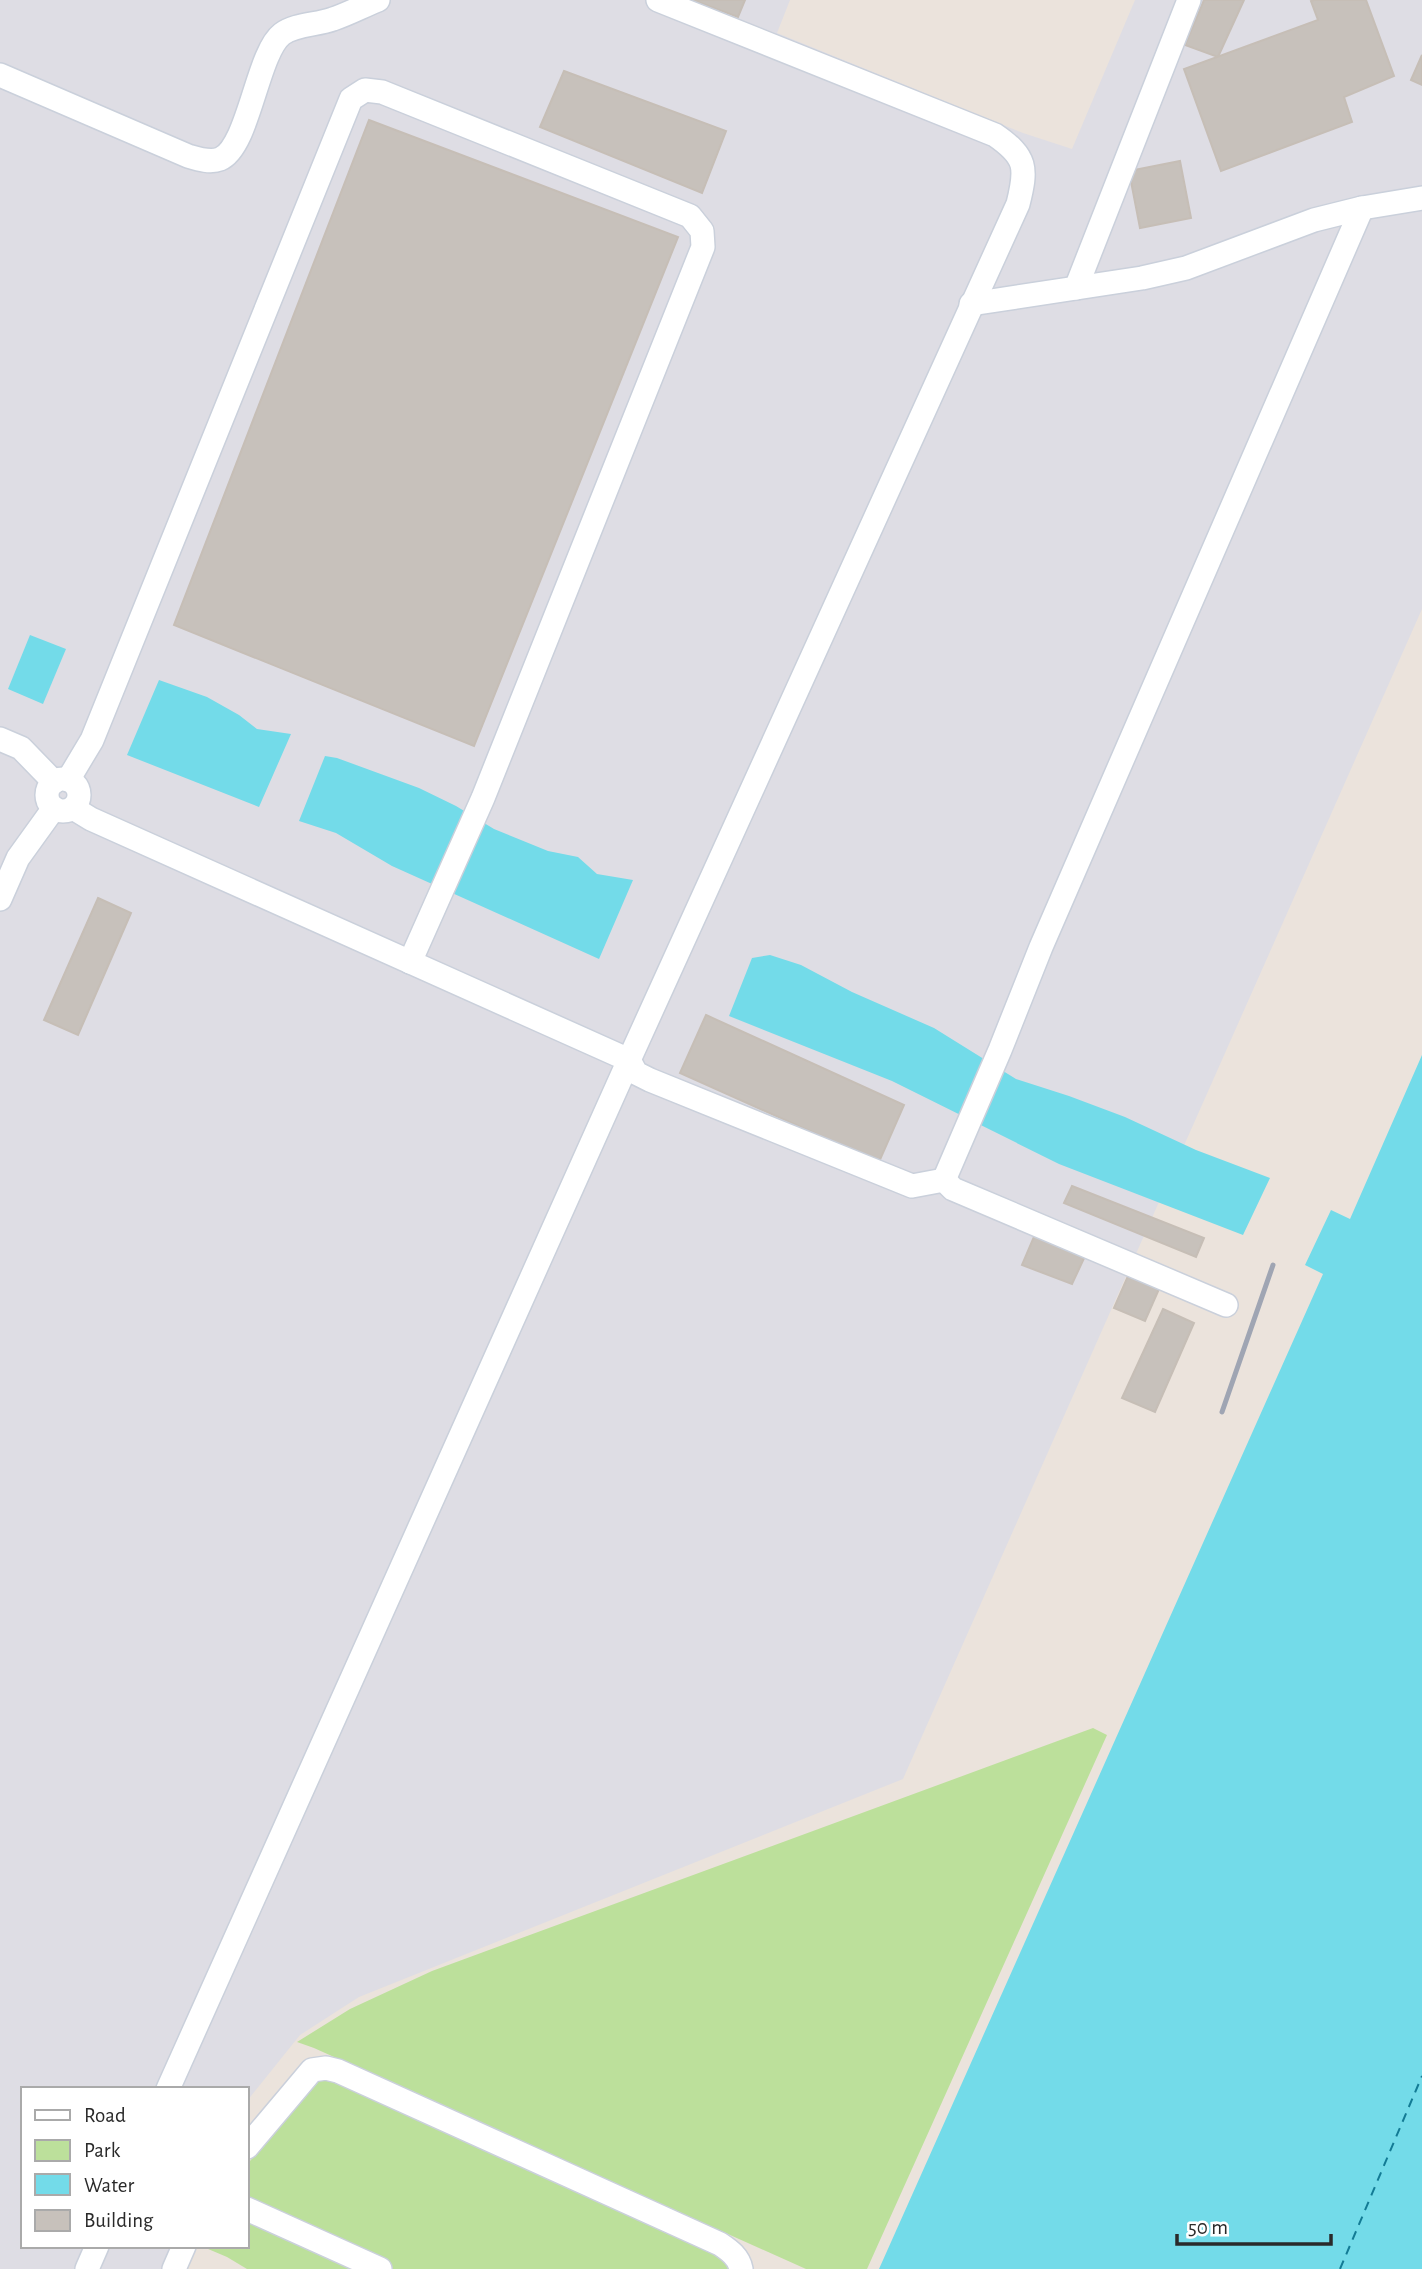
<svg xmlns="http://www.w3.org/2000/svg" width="1422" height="2269" viewBox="0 0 1422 2269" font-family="'Alegreya Sans',sans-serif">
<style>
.industrial{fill:#dedde4}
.green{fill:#bce09b}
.water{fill:#73dbe9}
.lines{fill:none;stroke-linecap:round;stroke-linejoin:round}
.ferry{stroke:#137b95;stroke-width:2;stroke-dasharray:9 7;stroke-linecap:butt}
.building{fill:#c7c1bb;stroke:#c6beb6;stroke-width:2}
.minor-casing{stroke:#cad0db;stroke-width:26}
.minor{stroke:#fff;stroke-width:23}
.rail{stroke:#9fa5b3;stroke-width:5}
</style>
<rect width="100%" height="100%" fill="#ebe3dc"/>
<!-- industrial -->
<polygon class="industrial" points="0,0 790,0 777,33 1023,133 1072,149 1135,0 1422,0 1422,609 903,1779 359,1997 300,2035 247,2101 247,2089 23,2089 23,2246 173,2246 163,2269 0,2269"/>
<!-- green -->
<g class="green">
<polygon points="1093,1728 1107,1735 867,2269 806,2269 314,2048 297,2042 350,2009 432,1971"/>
<polygon points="331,2077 720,2252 734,2269 391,2269 247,2200 247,2165 312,2081"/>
<polygon points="247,2216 364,2269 247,2269 227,2257 201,2246 247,2246"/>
</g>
<!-- water -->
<g class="water">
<polygon points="30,635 66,649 43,704 8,689"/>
<polygon points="159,680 207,697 239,715 257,729 291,734 259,807 127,755"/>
<polygon points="325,756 337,758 419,788 456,806 494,829 548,851 578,857 597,874 633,880 599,959 392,866 336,833 299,821"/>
<polygon points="770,955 801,965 852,992 934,1028 1016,1079 1069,1096 1125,1117 1196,1150 1270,1178 1243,1235 1059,1164 892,1081 729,1016 752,958"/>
<polygon points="1422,1055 1422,2269 879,2269 1323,1274 1305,1265 1331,1210 1350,1219"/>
</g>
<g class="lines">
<!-- ferry -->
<polyline class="ferry" points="1340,2269 1422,2076"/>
</g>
<!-- building -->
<g class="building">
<polygon points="693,0 745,0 738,17"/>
<polygon points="1204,0 1244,0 1218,57 1185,45"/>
<polygon points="1314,0 1366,0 1394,76 1344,97 1352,122 1221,171 1184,69 1318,20 1311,1"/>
<polygon points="1422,55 1422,85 1411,80"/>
<polygon points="564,71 726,131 702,193 540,127"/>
<polygon points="369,120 678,237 474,746 174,625"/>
<polygon points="1180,161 1191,218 1140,228 1129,171"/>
<polygon points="98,898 131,913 78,1035 44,1020"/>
<polygon points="706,1015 904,1105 879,1162 680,1073"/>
<polygon points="1072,1186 1204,1238 1196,1257 1064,1203"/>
<polygon points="1036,1232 1086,1254 1072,1284 1022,1265"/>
<polygon points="1128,1276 1159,1289 1145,1321 1114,1308"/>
<polygon points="1163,1309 1194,1323 1155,1412 1122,1398"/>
</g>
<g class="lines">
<!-- minor casing -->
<g class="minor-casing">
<g id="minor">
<path d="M0,75L188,156C198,159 210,163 220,159C249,147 257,53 282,34C295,24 317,25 333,19C348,14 363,6 378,0"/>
<polyline points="1076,288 1189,0"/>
<polyline points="971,304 1142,278 1186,268 1314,220 1362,208 1422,198"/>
<polyline points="0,739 21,748 54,782"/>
<circle cx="63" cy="795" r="16"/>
<polyline points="68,780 92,740 351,99 365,90 382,92 690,216 702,231 703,247 483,798 410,962"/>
<polyline points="73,808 91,819 629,1060 636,1073 650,1080 912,1186 944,1180 953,1189 1226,1305"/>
<polyline points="0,899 18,858 54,808"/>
<polyline points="944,1180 1000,1050 1041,947 1362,208"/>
<path d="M168,2089L629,1060L1018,204C1027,168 1027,157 995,135L658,0"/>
<path d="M247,2147L312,2070L326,2068L338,2071L720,2244C729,2250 739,2257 741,2269"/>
<polyline points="247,2209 380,2269"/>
<polyline points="87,2269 97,2246"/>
<polyline points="174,2269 184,2246"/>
</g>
</g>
<!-- minor -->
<use href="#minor" class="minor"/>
<!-- rail -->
<polyline class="rail" points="1222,1412 1273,1265"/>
</g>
<!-- legend -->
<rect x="21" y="2087" width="228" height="161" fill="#ffffff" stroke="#aaaaaa" stroke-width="2"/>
<rect x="35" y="2110" width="35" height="10" fill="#ffffff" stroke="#aaaaaa" stroke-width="2"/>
<text x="84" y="2122" font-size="21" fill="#2a2a2a">Road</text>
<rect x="35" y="2140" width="35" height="21" fill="#bce09b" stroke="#aaaaaa" stroke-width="2"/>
<text x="84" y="2157" font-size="21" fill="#2a2a2a">Park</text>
<rect x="35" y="2174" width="35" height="21" fill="#73dbe9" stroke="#aaaaaa" stroke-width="2"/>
<text x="84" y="2192" font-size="21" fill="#2a2a2a">Water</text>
<rect x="35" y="2210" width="35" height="21" fill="#c7c1bb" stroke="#aaaaaa" stroke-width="2"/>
<text x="84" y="2227" font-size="21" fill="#2a2a2a">Building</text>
<!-- scale -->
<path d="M1177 2234v10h154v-10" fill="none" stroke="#2a2a2a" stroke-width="3.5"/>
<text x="1188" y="2234" font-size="21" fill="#2a2a2a" stroke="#ffffff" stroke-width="5" paint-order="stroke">50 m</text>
</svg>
